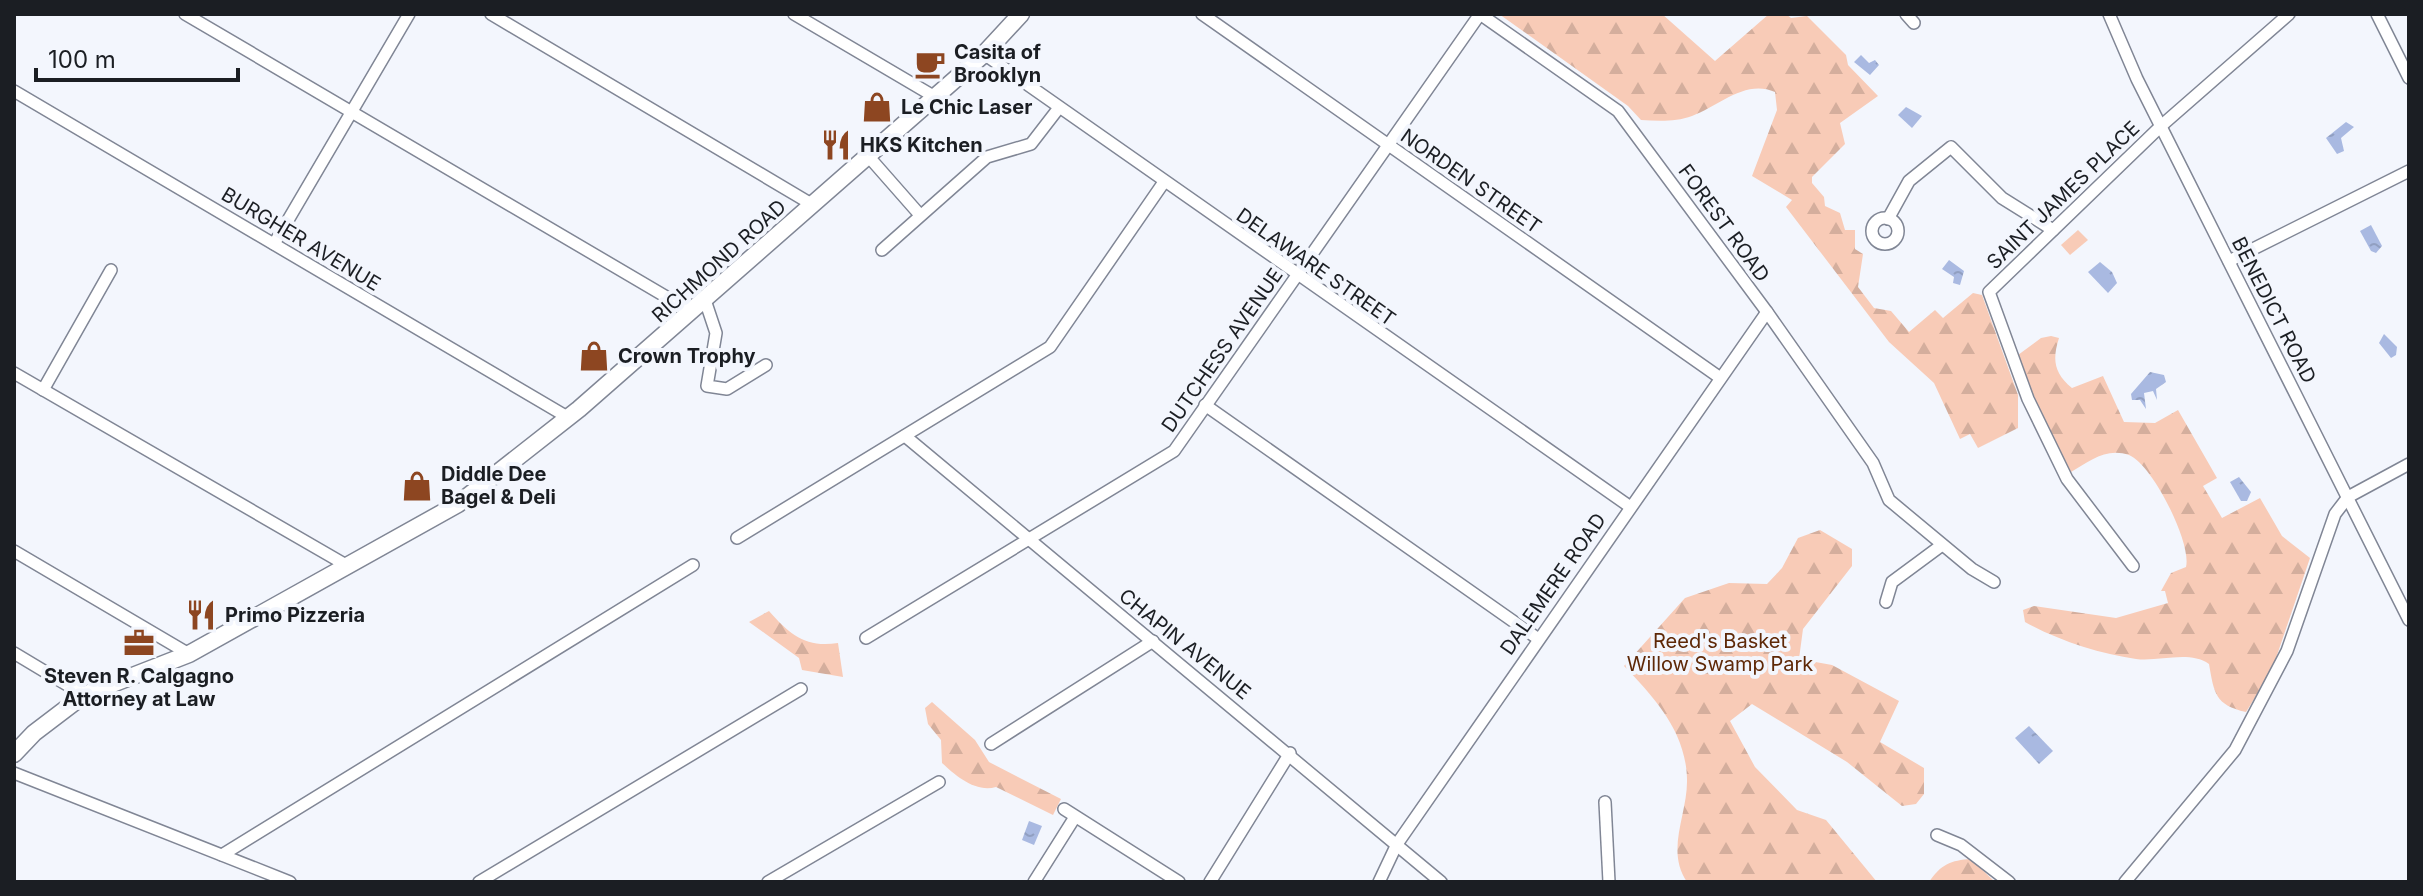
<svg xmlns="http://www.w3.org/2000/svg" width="2423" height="896" viewBox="0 0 2423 896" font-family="Inter,sans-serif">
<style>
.green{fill:#f8cbb7}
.forest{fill:url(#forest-firs)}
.water{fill:url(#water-ripples)}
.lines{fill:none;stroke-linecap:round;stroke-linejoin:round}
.street-casing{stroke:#808695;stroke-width:14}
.secondary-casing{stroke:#808695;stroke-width:19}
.street{stroke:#fff;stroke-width:11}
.secondary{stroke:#fff;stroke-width:16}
.labels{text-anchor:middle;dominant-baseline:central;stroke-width:8;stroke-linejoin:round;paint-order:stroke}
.poi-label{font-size:20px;font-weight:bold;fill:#1b1e23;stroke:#f3f6fd;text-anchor:start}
.street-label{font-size:20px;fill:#1b1e23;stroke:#f3f6fd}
.park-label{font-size:20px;fill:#5e2807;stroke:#f3f6fd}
</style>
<defs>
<pattern id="forest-firs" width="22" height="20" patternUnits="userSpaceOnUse" patternTransform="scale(2)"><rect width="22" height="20" fill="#f8cbb7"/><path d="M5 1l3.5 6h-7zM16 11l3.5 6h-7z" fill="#d4ae9d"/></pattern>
<pattern id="water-ripples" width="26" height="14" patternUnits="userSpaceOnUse" patternTransform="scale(2)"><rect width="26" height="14" fill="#a9b9e1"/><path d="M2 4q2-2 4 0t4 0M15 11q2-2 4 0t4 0" fill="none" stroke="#919fc1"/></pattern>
</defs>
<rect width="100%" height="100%" fill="#f3f6fd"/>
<!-- green -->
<polygon class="green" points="2078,230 2088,240 2070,255 2061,245"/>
<!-- forest -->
<g class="forest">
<path d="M1499,14H1662L1715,61L1769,14H1786L1791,18L1807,16L1846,55L1848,65L1878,96L1840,123L1845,144L1812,177V183L1824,197L1825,206L1840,213L1845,230H1855V249L1863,254L1858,287L1874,308L1891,311L1909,332L1935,310L1943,318L1973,293L1982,295L2018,395V428L1978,448L1970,434L1960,439L1934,383L1889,342L1786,207L1792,200L1752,176L1777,110L1775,92C1745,79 1719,106 1692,116C1676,122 1658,121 1641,120L1628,106Z"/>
<path d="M2051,336L2059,338C2052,360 2054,373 2072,388L2103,376L2124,422L2155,423L2178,410L2217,478L2203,486L2222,518L2260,498L2282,536L2310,558L2272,670L2246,712C2215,705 2214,693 2209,664C2189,650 2159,662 2136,659C2100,654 2057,640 2025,622L2023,610L2034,606L2116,618L2168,603L2165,591H2161L2171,573L2186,567C2192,543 2152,464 2129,455C2107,447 2089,461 2071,472L2038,409L2018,355L2041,338Z"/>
<path d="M1820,530L1852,549V566L1803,629L1799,659L1832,665L1899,701L1880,742L1924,768V794L1916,804L1902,806L1847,762L1752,704L1730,721L1755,767L1797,810L1826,820L1877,882H1687C1665,850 1688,814 1687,779C1686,732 1655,698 1624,666L1685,598L1729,583L1767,584L1782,568L1798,538Z"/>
<path d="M769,611C790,635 806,648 838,643L843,677L802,670L799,658L749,622Z"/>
<path d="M932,702L975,740L989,762L1061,799L1053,815L996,787C976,793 956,776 942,763L941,740L928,724L925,708Z"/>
<path d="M1971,859L1995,882H1929C1940,865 1951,860 1971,859Z"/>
</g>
<!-- water -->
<g class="water">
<polygon points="1861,55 1869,63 1875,60 1879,65 1870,75 1854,62"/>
<polygon points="1906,107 1922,116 1912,128 1898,115"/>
<polygon points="2346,122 2354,127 2341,138 2344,151 2337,154 2326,138"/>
<polygon points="2371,225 2382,246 2376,253 2371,251 2360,231"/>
<polygon points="1949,260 1964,271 1960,285 1953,283 1954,277 1942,269"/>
<polygon points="2100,262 2112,272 2117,283 2108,293 2088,272"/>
<polygon points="2384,334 2397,347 2396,355 2391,358 2379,343"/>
<polygon points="2150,372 2164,375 2166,382 2156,389 2157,400 2153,391 2144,393 2146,409 2140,400 2132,400 2131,394"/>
<polygon points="2239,477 2251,492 2247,501 2241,501 2230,482"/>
<polygon points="2029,726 2053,751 2039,764 2015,738"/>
<polygon points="1029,821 1042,826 1034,845 1022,840"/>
</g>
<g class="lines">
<!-- street casing -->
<g class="street-casing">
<g id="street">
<polyline points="185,14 692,312"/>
<polyline points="491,14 813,205"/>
<polyline points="794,14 935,97"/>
<polyline points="1202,14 1719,377"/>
<polyline points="1906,14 1914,23"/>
<polyline points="2109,14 2137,79 2409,620"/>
<polyline points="2377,14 2409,78"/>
<polyline points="984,54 1629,506"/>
<polyline points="14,91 569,418"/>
<polyline points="869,157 920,215"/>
<circle cx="1885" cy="231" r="13"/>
<polyline points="1888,219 1909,181 1951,147 2002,198 2053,230"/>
<polyline points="274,244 409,14"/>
<polyline points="882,250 987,157 1031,144 1058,109"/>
<polyline points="2229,261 2409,171"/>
<polyline points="705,300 716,333 707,386 727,389 766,365"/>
<polyline points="14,373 346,565"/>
<polyline points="43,390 111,270"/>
<polyline points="1205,405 1537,638"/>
<polyline points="905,436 1441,882"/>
<polyline points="737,538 1050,347 1164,182"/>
<polyline points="14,551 189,654"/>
<polyline points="2133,566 2067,479 2028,399 1989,292 2161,126 2289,14"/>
<polyline points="1886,602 1892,582 1942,545"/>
<polyline points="866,638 1174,451 1480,14 1618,111 1767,312 1873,463 1889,500 1972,569 1994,582"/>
<polyline points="14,653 84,695"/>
<polyline points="991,744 1153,641"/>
<polyline points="14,773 290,882"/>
<polyline points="1605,802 1609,882"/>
<polyline points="1064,809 1179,882"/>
<polyline points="1937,835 1961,845 2009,882"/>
<polyline points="222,855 693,565"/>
<polyline points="479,882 801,689"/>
<polyline points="768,882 939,782"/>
<polyline points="1034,882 1075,817"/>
<polyline points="1210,882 1290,753"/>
<polyline points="1379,882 1397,844 1767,312"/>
<polyline points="2125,882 2235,750 2287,651 2335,514 2348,497 2409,464"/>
</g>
</g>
<!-- secondary casing -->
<g class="secondary-casing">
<polyline id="secondary" points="14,754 34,733 84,695 189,654 458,504 579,409 984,54 1021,14"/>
</g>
<!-- street -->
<use href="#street" class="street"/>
<!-- secondary -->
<use href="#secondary" class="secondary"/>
</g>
<!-- icons -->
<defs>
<g id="cafe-bare" transform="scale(2.4)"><path d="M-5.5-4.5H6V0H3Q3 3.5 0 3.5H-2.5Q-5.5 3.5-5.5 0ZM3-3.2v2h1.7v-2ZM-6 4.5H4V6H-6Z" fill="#8d4621" stroke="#f3f6fd" stroke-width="2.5" paint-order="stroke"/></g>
<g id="shop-bare" transform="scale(2.4)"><path d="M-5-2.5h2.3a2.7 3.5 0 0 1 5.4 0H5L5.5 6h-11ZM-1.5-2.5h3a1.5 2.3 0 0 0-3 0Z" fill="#8d4621" stroke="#f3f6fd" stroke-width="2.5" paint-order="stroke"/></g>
<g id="restaurant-bare" transform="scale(2.4)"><path d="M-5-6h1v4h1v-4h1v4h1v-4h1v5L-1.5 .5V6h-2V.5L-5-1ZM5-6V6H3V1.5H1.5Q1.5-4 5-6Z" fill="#8d4621" stroke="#f3f6fd" stroke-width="2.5" paint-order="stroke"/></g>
<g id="office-bare" transform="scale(2.4)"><path d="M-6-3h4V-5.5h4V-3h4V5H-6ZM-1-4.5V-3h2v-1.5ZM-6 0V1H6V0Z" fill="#8d4621" stroke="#f3f6fd" stroke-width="2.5" paint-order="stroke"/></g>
</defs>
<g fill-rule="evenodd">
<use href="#cafe-bare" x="930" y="64"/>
<use href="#shop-bare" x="877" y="107"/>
<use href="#restaurant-bare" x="836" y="145"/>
<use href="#shop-bare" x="594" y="356"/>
<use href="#shop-bare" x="417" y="486"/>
<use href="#restaurant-bare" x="201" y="615"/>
<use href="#office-bare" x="139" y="643"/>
</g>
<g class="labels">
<!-- poi labels -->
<g class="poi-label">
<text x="954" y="52">Casita of<tspan x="954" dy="23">Brooklyn</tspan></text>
<text x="901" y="107">Le Chic Laser</text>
<text x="860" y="145">HKS Kitchen</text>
<text x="618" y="356">Crown Trophy</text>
<text x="441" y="474">Diddle Dee<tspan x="441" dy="23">Bagel &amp; Deli</tspan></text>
<text x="225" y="615">Primo Pizzeria</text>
<text x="139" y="676" text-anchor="middle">Steven R. Calgagno<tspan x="139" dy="23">Attorney at Law</tspan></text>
</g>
<!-- street labels -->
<g class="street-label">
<text transform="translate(1471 181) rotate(35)">NORDEN STREET</text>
<text transform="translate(2063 195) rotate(-44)">SAINT JAMES PLACE</text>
<text transform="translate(1724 223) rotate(54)">FOREST ROAD</text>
<text transform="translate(301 239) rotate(31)">BURGHER AVENUE</text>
<text transform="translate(719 261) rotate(-42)">RICHMOND ROAD</text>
<text transform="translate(1316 267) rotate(35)">DELAWARE STREET</text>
<text transform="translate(2274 310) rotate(63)">BENEDICT ROAD</text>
<text transform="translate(1222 350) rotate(-55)">DUTCHESS AVENUE</text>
<text transform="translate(1553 584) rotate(-55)">DALEMERE ROAD</text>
<text transform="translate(1185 644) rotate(39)">CHAPIN AVENUE</text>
</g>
<!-- park labels -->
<g class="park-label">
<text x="1720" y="641">Reed's Basket<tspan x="1720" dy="23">Willow Swamp Park</tspan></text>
</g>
</g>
<!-- border -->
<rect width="2423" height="896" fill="none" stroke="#1b1e23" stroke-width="32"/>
<!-- scale -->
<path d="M36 68v12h202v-12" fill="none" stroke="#1b1e23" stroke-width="4"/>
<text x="48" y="68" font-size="24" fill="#1b1e23" stroke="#f3f6fd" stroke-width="6" paint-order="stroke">100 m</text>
</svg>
